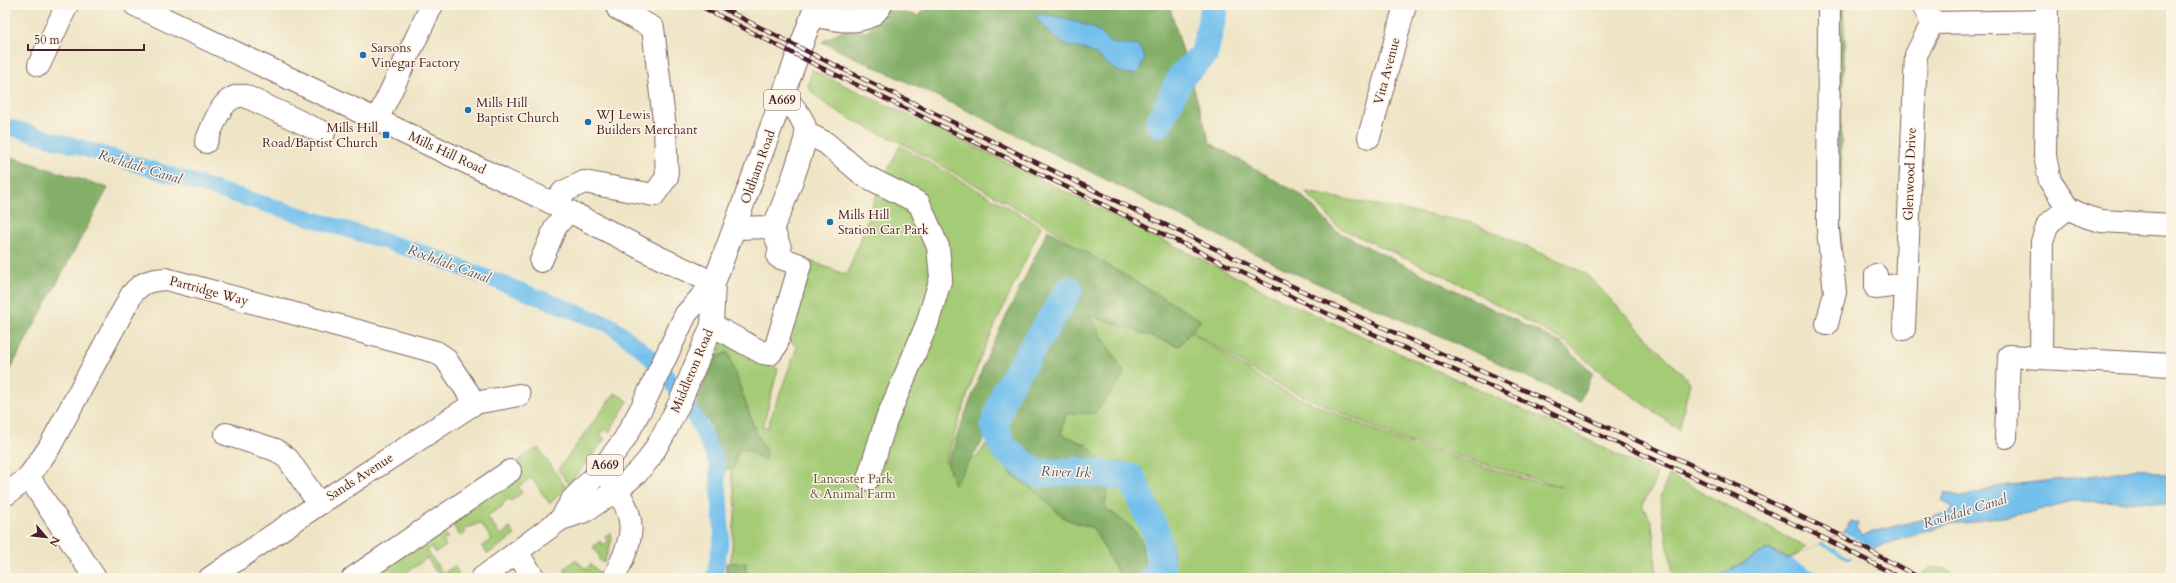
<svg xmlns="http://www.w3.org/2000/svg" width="2176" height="583" viewBox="0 0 2176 583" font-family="Cardo,serif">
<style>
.green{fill:#a4cb76;stroke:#777550}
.forest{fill:#83af67;stroke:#666749}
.water{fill:#73c0ed;stroke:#5e708c}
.pier{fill:#eee5c6}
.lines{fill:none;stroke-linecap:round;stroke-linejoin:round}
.canal{stroke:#73c0ed;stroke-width:16}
.river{stroke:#73c0ed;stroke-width:28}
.minor-casing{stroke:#836461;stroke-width:24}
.major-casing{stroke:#836461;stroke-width:24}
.minor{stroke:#fff;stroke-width:22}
.major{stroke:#fff;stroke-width:22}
.rail-casing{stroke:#4a1f2b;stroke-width:4.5}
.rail{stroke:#fcf5e5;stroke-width:3;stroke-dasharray:9;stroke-linecap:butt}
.poi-dot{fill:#1f6fb2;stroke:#fcf5e5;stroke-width:1.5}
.labels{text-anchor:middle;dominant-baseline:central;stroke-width:3;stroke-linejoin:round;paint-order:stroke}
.shield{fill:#fcf5e5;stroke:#7f5f63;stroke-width:1}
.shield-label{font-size:12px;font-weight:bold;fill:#4a1f2b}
.poi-label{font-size:13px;fill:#4a1f2b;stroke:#fcf5e5;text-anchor:start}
.street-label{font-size:13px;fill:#4a1f2b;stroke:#fcf5e5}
.park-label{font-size:13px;fill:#655342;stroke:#fcf5e5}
.water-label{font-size:14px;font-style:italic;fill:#564f65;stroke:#fcf5e5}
</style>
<rect width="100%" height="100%" fill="#fcf5e5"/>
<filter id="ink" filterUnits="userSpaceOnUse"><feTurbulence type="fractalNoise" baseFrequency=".025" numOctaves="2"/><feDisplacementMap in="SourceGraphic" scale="8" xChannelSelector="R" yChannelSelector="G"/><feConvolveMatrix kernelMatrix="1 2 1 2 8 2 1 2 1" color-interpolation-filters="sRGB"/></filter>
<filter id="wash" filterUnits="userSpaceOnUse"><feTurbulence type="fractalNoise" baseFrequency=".012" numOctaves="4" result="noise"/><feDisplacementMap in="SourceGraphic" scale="16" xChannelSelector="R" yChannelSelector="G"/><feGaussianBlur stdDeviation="0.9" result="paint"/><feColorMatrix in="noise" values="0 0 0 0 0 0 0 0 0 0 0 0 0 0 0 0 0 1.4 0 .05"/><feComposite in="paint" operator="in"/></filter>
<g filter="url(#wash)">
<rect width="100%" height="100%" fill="#eee5c6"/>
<!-- green -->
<g class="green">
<path d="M812,70L972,145L1285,301L1574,433L1656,474L1653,486L1642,505L1652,522L1657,578H1170L1174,550L1157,508L1122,462L1056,466L1088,264L1274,387L1400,441L1535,482L1561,487L1401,439L1274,383L1196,334L1047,225L896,140C877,133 815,104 808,86Z"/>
<polygon points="900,146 1041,226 980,358 945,462 977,457 988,441 1041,481 1103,479 1129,488 1153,536 1156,570 1142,578 729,578 736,503 725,439 704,387 723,341 778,369 763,426 767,428 797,347 784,336 810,261 847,275 880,185"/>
<polygon points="1306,192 1473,223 1585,273 1690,382 1679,430 1594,367 1564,341 1449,278 1338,227"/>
<polygon points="615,393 628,401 609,433 604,429 600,435 605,439 569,484 558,470"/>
<polygon points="538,448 566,487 550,504 531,478 518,487 522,493 511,501 509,499 502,504 503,506 487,516 500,535 510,528 515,535 488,554 482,546 492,539 480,523 465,529 466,532 460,536 449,520 516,466 518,461"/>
<path d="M1669,475L1806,547C1782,567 1792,556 1768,549L1716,578H1674L1662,516L1660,497Z"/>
<polygon points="440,526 448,538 443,541 446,546 436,553 432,547 427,550 443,574 454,566 459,574 453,578 440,578 427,558 399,578 395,572 389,576 390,578 376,578 380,575 376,569"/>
<polygon points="611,532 612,540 604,563 598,559 600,557 593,547 600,541 603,545 608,542 605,537"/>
<polygon points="575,560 586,569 591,564 599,572 597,578 587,571 583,578 570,578 564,569"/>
<polygon points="1931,567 1945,569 1960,578 1929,578 1922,574"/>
</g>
<!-- forest -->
<g class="forest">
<polygon points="925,5 1169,5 1210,143 1301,195 1336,231 1561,343 1593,373 1579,402 1484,356 1294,273 966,110 822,42 844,29 867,32 883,9 920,16"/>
<polygon points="1837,5 1843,5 1845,44 1841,109 1841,249 1835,235"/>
<polygon points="5,155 108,188 5,379"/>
<polygon points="1048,230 1201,320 1179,346 1089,315 1125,374 1095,413 1066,414 1061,434 1087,445 1111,472 1105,507 1133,529 1141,540 1146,570 1133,578 1121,578 1093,528 1065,519 1035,491 1011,474 986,436 954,485 947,462 988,354"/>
<polygon points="728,352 755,430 766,452 765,460 747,450 738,450 734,469 726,470 709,423 699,412 697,399 715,358"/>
<polygon points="746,562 746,578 726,578 726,563"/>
</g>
<!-- water -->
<g class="water">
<path d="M1034,14C1053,14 1080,22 1097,30C1102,32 1104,38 1108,41C1115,46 1128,45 1136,45L1142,50L1145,59L1137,74C1111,75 1110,62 1091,52C1086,49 1079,48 1073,47C1055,41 1045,29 1034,14Z"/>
<polygon points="2138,468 2171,476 2171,506 2148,502 2071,501 2028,513 1964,523 1950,523 1862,552 1821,575 1812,578 1716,578 1768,549 1786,559 1791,559 1843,532 1851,521 1858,523 1856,528 1862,535 1947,513 1952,510 1952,506 1941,500 1945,492 1963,497 2001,486 2106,474"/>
</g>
<!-- pier -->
<g class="pier">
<polygon points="1843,532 1876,549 1854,559 1822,543"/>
<polygon points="1819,544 1850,561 1824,576 1791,559"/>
</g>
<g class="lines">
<!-- canal -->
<polyline class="canal" points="5,126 96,152 429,255 610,325 646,353 669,379 698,422 717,463 722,535 714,578"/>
<!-- river -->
<g class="river">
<polyline points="1159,123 1182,75 1204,55 1215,5"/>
<polyline points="1069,290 1006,390 994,425 1004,449 1037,474 1078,471 1132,478 1157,535 1162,575 1153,578"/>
</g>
</g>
</g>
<g filter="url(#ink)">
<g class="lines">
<!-- minor casing -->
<g class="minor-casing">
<g id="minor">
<polyline points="135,5 569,211 658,257 714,283"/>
<polyline points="2047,5 2045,156 2050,181 2068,208 2084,216 2101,221 2171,225"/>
<path d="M813,15C834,20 868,28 881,5"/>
<polyline points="1932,23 2047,21"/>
<polyline points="39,65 67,5"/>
<polyline points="377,120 432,5"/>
<polyline points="806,133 826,143 863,175 919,203 938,247 941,278 927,324 886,421 868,479"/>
<polyline points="1369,137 1405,5"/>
<path d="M206,142C214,124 222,93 245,96L324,133"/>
<polyline points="552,203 563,192 584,182 654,195 667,177 665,128 653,28 618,9"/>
<polyline points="2068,208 2048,224 2042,242 2041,358 2171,365"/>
<path d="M736,228L772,227C779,219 807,142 806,132C804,117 793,107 784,96"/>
<polyline points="541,261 556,226 569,211"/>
<polyline points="1876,275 1876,288 1906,284"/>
<polyline points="1827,324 1835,292 1828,231 1829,5"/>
<polyline points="712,325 763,353 770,354 776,346 800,265 778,257 780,248 772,227"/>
<polyline points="1904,329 1916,55 1932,23 1923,5"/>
<polyline points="226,434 276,450 288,459 319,504"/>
<polyline points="2006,437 2009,356 2041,358"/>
<polyline points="27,479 34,485 95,578"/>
<path d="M5,495L27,479L49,448L132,294C142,282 150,280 166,279L436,352L445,358L475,403"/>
<polyline points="517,553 534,578"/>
<polyline points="210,578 319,504 475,403 519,395"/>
<polyline points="353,578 510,471"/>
</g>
</g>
<!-- major casing -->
<g class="major-casing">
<g id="major">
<path d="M609,478C639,521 635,533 614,578"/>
<polyline points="561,519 572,500 602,469 624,440 642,407 686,314 714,283"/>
<polyline points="482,578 561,519 585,511 617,490 637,473 649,459 664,434 680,402 712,325 714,283 816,5"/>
</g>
</g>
<!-- minor -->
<use href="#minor" class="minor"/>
<!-- major -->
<use href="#major" class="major"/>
<!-- rail casing -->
<g class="rail-casing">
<g id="rail">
<polyline points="698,5 818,66 1313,307 1680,471 1828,540 1901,578"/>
<polyline points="716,5 822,59 1317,298 1685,462 1838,534 1920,578"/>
</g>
</g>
<!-- rail -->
<use href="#rail" class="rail"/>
</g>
</g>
<!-- markers -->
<g class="poi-dot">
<circle cx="363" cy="55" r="4"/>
<circle cx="468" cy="110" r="4"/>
<circle cx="588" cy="122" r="4"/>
<rect x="382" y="131" width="8" height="8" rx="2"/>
<circle cx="830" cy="222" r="4"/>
</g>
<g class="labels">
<!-- shield labels -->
<g class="shield">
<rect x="764" y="90" width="36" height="20" rx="3"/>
<rect x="587" y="455" width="36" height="20" rx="3"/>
</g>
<g class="shield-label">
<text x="782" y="100">A669</text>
<text x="605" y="465">A669</text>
</g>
<!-- poi labels -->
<g class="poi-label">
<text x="371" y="48">Sarsons<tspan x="371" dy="15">Vinegar Factory</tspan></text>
<text x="476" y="103">Mills Hill<tspan x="476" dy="15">Baptist Church</tspan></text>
<text x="596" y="115">WJ Lewis<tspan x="596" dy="15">Builders Merchant</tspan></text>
<text x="378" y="128" text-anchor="end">Mills Hill<tspan x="378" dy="15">Road/Baptist Church</tspan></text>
<text x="838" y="215">Mills Hill<tspan x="838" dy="15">Station Car Park</tspan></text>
</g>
<!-- street labels -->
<g class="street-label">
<text transform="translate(1387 71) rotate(-75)">Vita Avenue</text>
<text transform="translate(447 153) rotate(25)">Mills Hill Road</text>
<text transform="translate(758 167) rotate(-70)">Oldham Road</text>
<text transform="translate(1910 174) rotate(-88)">Glenwood Drive</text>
<text transform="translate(209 291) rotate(15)">Partridge Way</text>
<text transform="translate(692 371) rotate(-67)">Middleton Road</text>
<text transform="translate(360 477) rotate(-33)">Sands Avenue</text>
</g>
<!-- park labels -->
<g class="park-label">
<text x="853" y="479">Lancaster Park<tspan x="853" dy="15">&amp; Animal Farm</tspan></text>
</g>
<!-- water labels -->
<g class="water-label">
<text transform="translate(140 167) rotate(17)">Rochdale Canal</text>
<text transform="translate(449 264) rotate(20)">Rochdale Canal</text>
<text transform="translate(1066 472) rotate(2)">River Irk</text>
<text transform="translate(1965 511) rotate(-17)">Rochdale Canal</text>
</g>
</g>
<!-- margin -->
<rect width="2176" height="583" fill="none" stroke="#fcf5e5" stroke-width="20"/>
<!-- north arrow -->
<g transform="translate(46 537) rotate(118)" stroke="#fcf5e5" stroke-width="3" paint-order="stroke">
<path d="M0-3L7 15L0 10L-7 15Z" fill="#4a1f2b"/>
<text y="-6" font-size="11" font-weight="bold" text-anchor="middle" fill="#4a1f2b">N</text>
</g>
<!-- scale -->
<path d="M28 44v6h116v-6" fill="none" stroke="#4a1f2b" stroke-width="2"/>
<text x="34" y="44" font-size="12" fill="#4a1f2b" stroke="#fcf5e5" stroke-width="3" paint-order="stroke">50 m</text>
</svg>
